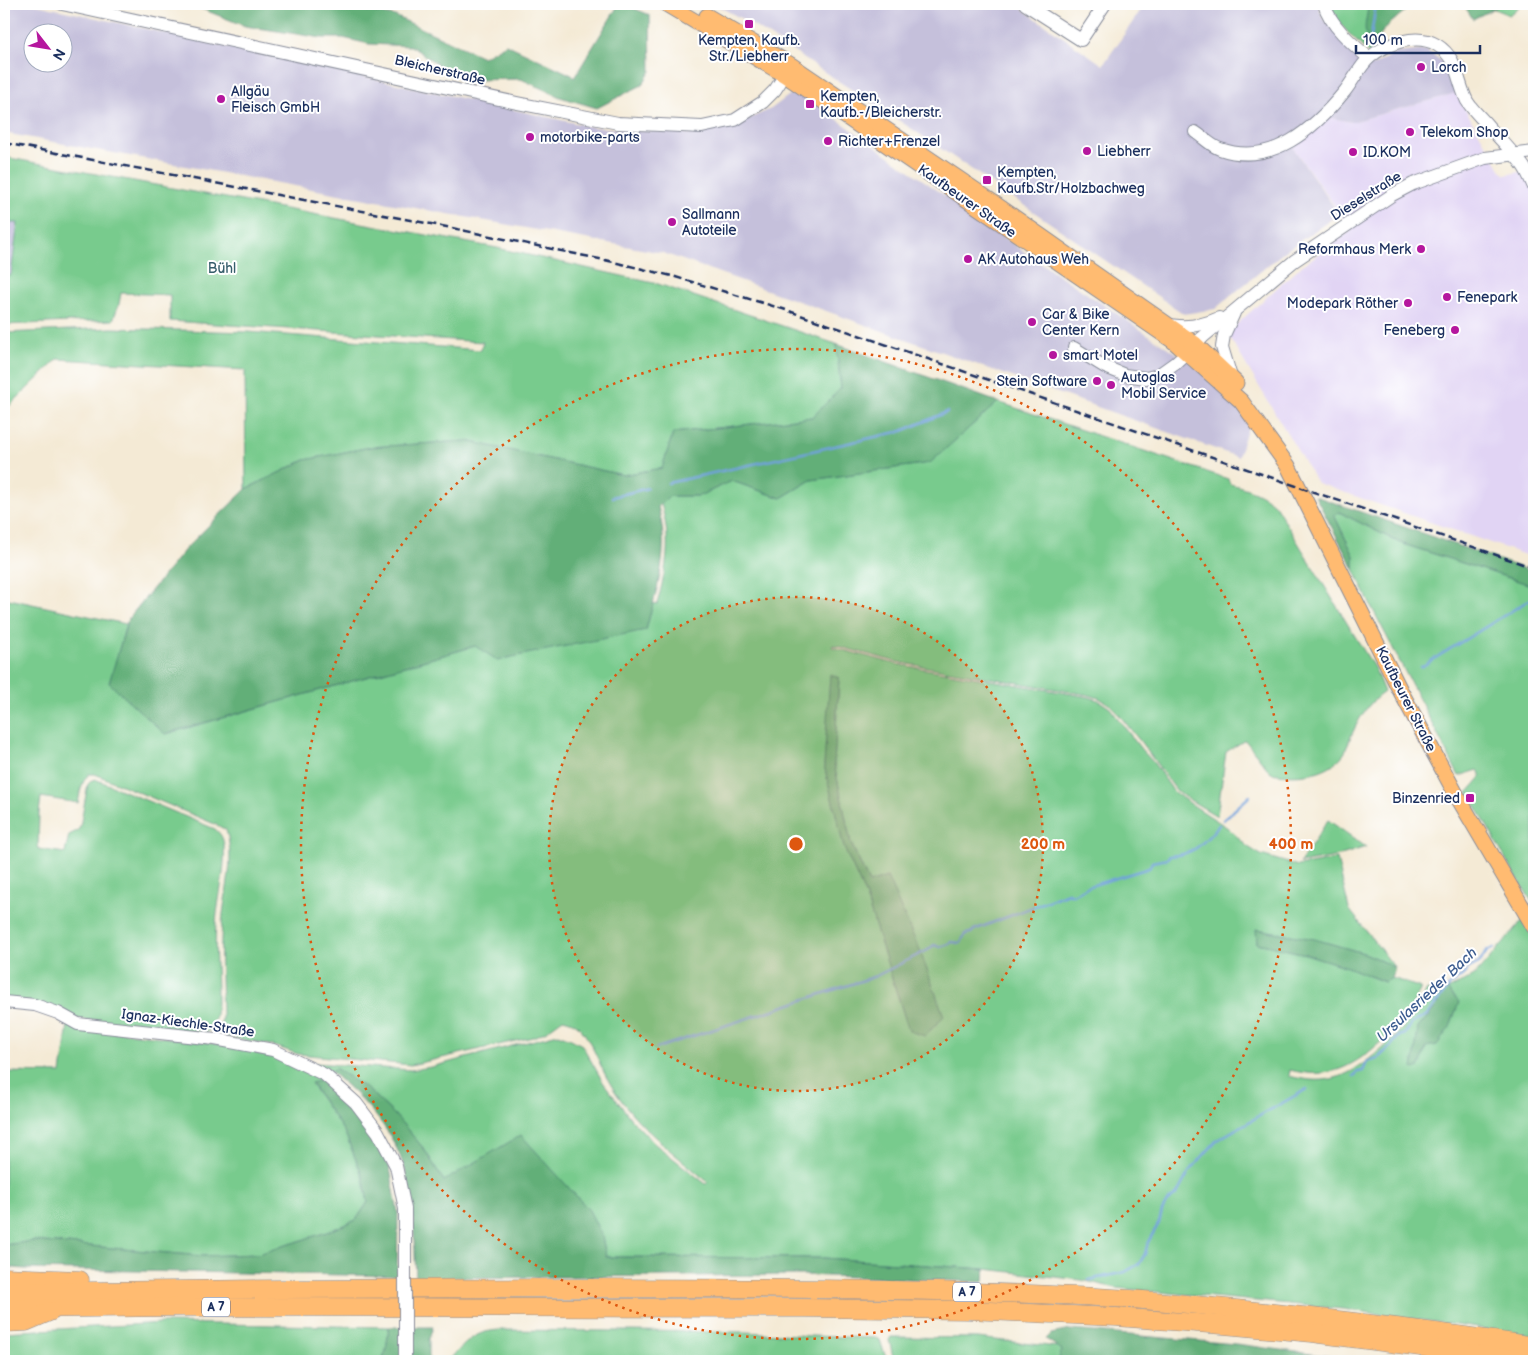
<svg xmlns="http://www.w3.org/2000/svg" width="1538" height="1365" viewBox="0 0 1538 1365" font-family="'Balsamiq Sans',sans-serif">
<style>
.built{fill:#e1d4f4}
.industrial{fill:#c5c0db;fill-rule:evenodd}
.green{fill:#78cb8d;stroke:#4a7d76;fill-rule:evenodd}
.forest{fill:#62af78;stroke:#3e6f6b}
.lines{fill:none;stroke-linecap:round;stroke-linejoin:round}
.stream{stroke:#71a1db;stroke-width:2.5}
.minor-casing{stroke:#888c9a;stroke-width:14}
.major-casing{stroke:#888c9a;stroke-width:17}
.highway-casing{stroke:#888c9a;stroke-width:19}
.minor{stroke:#fff;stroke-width:12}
.major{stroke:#ffbb71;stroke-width:15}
.highway{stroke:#ffbb71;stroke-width:18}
.rail{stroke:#1b2f5e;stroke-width:2.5;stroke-dasharray:8 4;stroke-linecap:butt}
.minor-bridge-casing{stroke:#888c9a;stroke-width:14;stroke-linecap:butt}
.minor-bridge{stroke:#fff;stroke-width:12}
.ring{fill:none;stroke:#de5710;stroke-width:2.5;stroke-dasharray:2.5 5}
.poi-dot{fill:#b5179e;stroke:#fff;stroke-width:2}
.labels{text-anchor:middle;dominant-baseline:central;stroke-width:4;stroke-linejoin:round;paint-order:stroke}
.shield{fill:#fff;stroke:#5f6d8e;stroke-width:1}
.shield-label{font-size:12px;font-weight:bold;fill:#1b2f5e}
.poi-label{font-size:14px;fill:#1b2f5e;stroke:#fff;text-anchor:start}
.street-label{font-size:14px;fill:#1b2f5e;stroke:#fff}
.park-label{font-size:14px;fill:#375e6c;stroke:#fff}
.water-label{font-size:15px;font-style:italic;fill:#3d5d90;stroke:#fff}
.centre{fill:#de5710;stroke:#fff;stroke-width:2.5}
.ring-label{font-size:15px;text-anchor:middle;font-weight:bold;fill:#de5710;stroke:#fff;stroke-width:4;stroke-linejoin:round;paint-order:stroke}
</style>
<rect width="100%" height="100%" fill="#fff"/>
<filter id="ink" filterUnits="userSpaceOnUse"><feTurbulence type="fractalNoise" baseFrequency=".02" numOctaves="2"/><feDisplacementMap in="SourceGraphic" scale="10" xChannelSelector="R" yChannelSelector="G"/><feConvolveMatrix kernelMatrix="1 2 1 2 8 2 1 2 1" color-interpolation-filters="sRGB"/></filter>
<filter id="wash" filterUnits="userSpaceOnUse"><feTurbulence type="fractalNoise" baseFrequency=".0096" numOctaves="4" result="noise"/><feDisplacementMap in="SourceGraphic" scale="20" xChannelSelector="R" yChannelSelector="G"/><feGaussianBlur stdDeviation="1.12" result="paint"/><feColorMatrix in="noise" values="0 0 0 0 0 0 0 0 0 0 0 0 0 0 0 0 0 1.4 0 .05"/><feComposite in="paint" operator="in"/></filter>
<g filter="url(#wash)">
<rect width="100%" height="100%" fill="#f4ead5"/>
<!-- built -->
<polygon class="built" points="1456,93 1500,169 1505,175 1534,169 1534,558 1317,483 1227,333 1300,267 1352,230 1293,148 1327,117 1352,122"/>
<!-- industrial -->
<g class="industrial">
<path d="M4,4H33L593,127L696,134L730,127L771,109L796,90L1023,251L1213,378L1251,418L1238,457L663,253L4,133ZM32,32H62V62H32Z"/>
<polygon points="714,4 1015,4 1103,65 1145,4 1318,4 1323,19 1372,66 1397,53 1426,50 1443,62 1452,78 1456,93 1352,122 1327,117 1293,148 1339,214 1284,252 1215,309 1184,314 912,129 746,21"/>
<polygon points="4,223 18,223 11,275 4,276"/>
</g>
<!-- green -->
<g class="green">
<polygon points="1328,4 1368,4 1373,49 1369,54 1338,22"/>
<polygon points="1498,4 1522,4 1509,15 1494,9"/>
<polygon points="4,157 497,248 658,284 836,344 841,388 812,417 673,433 663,468 623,475 467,441 370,447 305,460 246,489 245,370 58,359 4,411 4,333 112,328 248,332 481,350 483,342 170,321 170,295 121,293 119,304 113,320 4,325 4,276 11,275 18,223 4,223"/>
<path d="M998,402L1228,479L1230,484C1247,488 1262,493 1275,505L1375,669L1384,692C1366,704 1357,722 1349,741C1347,745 1346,752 1343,755C1326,776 1295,777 1271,773L1245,740L1226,752L1217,816L1183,796L1176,790L1140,741L1112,706L1099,698L1089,695L897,662L833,645L832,647L896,664L1089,697L1098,700L1110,708L1141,749L1153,762L1174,792L1182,798L1228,828L1248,847L1261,855L1298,866L1337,859L1349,909L1395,968L1367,954L1314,939L1257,929V943L1306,954L1347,967L1384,982L1392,978L1421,988C1408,1016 1398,1027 1375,1047C1348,1070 1325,1079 1290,1070L1289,1076C1330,1087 1350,1076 1380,1050C1403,1030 1413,1017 1427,990L1440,994L1437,1006L1418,1028L1417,1038L1426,1046L1459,1002L1448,990L1475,975L1523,920L1534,936V1336L1343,1309L1116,1288L1081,1280L985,1269L824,1258L606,1257L602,1236L444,1181L424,1149L395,1115L367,1089L335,1068L331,1072L315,1063L411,1070L431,1067L558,1034L571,1039L582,1045L603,1082L631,1119L655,1144L706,1184L708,1182C671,1151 631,1122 607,1078C599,1064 588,1031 574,1023C571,1021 567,1020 563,1019L545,1032L533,1037L411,1065L298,1054L274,1046L221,1035L219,1031L222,1018C222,987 219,956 222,925C224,892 236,862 226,830L217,825L95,774H89C81,782 80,793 78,803L41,797L39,813L38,849L65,853L69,835L77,831L80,827L88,784L92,780L95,779L215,829C221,834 223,838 224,845C226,871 218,897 216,923C214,947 217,972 217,996C217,1009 217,1023 207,1032L78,1019L4,998V598L126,624L110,683L166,734L475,646L646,630L653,603L657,604C667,566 672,542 661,504L670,496H699L732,481L781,498L811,480L929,463ZM839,678L834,764L851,843L869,883L887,877L909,1030L865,894L844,847L824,765Z"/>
<polygon points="1339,512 1400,543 1531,585 1534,587 1534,905 1509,865 1468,792 1482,776 1478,770 1459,776 1370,604 1354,569 1354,556 1334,515"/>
<polygon points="1328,820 1366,847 1335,857 1300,863"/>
<polygon points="68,1025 215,1044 271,1054 298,1065 321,1080 311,1084 345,1133 363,1177 368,1202 356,1220 327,1232 259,1254 202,1256 33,1241 4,1245 4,1072 61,1073"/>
<polygon points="163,1323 389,1327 386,1351 382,1361 4,1361 4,1332"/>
<path d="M499,1330L746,1332L812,1336L875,1338L880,1340L887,1361H447C467,1344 470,1332 499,1330Z"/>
<polygon points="891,1337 978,1338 1058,1347 1063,1350 1058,1361 894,1361 889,1340"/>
</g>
<!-- forest -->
<g class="forest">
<polygon points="177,4 346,4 347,7 395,16 483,57 506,44 572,75 574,78 619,4 623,4 650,15 651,71 642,85 597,108 560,97 521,79 472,80 443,68 411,46 369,44 343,38 322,38 245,26 197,7"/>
<path d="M1368,4H1413L1384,29L1373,49C1360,28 1367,25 1368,4Z"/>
<polygon points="1463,4 1498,4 1493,9 1473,19"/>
<path d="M836,344L998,402L930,463L811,480L781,498L732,481L699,496H670L658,507C671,552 657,587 646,630L497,660L475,646L165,734L109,683L128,619L187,547L246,489L305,460L370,447L467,441L623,475L662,468L673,433L812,417L841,388Z"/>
<polygon points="1315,496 1534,572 1534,587 1531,585 1400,543 1339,512 1334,515 1354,556 1354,569"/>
<polygon points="830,674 839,678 834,764 851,843 869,883 887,877 920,951 944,1016 925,1036 909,1031 865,894 844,848 824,765"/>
<polygon points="1256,929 1314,939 1367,954 1395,968 1392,978 1385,982 1347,967 1306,954 1257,943"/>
<polygon points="1448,990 1459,1002 1450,1027 1437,1045 1426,1047 1420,1067 1413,1069 1418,1028 1437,1006 1440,994"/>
<path d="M335,1068L367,1089L395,1115L424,1149L444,1181L521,1135L589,1210L602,1236L606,1257L824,1258L985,1269L984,1282L802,1275L416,1278C414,1242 415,1198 403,1164C390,1125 361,1097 331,1072Z"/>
<polygon points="321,1080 353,1108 374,1138 390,1168 398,1212 397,1276 25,1269 4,1267 4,1245 33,1241 202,1256 258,1254 327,1232 356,1220 368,1202 363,1177 345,1133 311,1083"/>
<polygon points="389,1327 433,1327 429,1339 429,1361 382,1361 386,1351"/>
<polygon points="1070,1330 1236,1344 1364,1361 1058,1361 1062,1350 1046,1339 1051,1334"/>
</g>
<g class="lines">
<!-- stream -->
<g class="stream">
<polyline points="1371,36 1376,4"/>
<polyline points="668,483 902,431 947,412"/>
<polyline points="612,497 648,488"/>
<polyline points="1421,667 1534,597"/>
<polyline points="1223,820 1250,796"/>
<path d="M657,1048L876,976L928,950L934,945L940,947L949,944L951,942L961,943L965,934L971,933L974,930L1068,893L1073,895L1087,887L1149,868L1152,862L1167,859L1169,856C1195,855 1203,843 1219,825"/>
<polyline points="1354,1076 1358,1072 1363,1071 1367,1062 1378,1058 1390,1047 1399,1036 1405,1034 1411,1024 1427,1015 1450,985 1464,974 1469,968 1479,963 1487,951 1494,948"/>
<polyline points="1089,1280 1125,1272 1139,1264 1145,1254 1148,1242 1159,1223 1162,1211 1167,1202 1177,1194 1189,1172 1217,1140 1307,1089"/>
</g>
</g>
</g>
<g filter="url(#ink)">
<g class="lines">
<!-- minor casing -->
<g class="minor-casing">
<g id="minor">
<polyline points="62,4 517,103 618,123 702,127 735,120 763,102 775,90 790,67"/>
<polyline points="1025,4 1081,40 1105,4"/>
<path d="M1324,4C1330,25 1352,44 1369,58"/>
<path d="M1195,132C1203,137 1211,146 1220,149C1272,167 1314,129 1345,91C1353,81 1360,66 1370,57C1387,43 1417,33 1437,45C1458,58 1457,81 1467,101C1473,111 1482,118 1489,127C1500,139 1515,154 1524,167C1528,173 1531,181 1534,187"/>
<path d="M1169,325C1187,328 1202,326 1219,318"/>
<polyline points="1074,348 1105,367 1125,375 1146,378 1158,375 1175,363 1203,337 1294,261 1392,195 1413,184 1485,158 1534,152"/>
<polyline points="1231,377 1222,347 1224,335 1234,313"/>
<polyline points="4,1002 35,1005 58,1013 78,1024 215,1039 273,1050 325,1075 356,1103 378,1132 396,1166 405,1209 405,1256"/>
<polyline points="405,1339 405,1361"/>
</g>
</g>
<!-- major casing -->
<g class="major-casing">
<g id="major">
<polyline points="666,4 785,75 1172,340 1241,401 1288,466 1400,690 1457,796 1534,927"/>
<polyline points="707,16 791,65 978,192 1195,344 1236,383"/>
</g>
</g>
<!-- highway casing -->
<g class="highway-casing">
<g id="highway">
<polyline points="4,1277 80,1280"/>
<path d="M4,1292C191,1289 379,1288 566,1288C749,1288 931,1288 1113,1298C1154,1300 1195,1305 1236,1309C1336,1319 1435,1331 1534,1346"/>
<polyline points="4,1309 182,1307 804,1308 969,1310 1116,1317 1223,1325 1312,1333 1529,1361"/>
<polyline points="4,1323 26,1322 52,1311"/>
</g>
</g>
<!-- minor -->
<use href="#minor" class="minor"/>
<!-- major -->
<use href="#major" class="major"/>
<!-- highway -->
<use href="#highway" class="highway"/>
<!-- rail -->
<polyline class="rail" points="4,143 452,228 609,261 672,276 783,309 1534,568"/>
<!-- minor-bridge casing -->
<g class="minor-bridge-casing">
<polyline id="minor-bridge" points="405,1256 405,1339"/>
</g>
<!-- minor-bridge -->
<use href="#minor-bridge" class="minor-bridge"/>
</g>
</g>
<!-- distance rings -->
<circle cx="796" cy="844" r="247" fill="#de5710" fill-opacity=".12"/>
<g class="ring">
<circle cx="796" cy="844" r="247"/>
<circle cx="796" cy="844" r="495"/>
</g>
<!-- markers -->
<g class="poi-dot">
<rect x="744" y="19" width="10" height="10" rx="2.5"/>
<circle cx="1421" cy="67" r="5"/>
<circle cx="221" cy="99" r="5"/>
<rect x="805" y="99" width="10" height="10" rx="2.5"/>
<circle cx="1410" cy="132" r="5"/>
<circle cx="530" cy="137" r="5"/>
<circle cx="828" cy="141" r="5"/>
<circle cx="1087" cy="151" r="5"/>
<circle cx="1353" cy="152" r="5"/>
<rect x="982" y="175" width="10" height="10" rx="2.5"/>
<circle cx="672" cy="222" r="5"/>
<circle cx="1421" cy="249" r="5"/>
<circle cx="968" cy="259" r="5"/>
<circle cx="1447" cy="297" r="5"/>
<circle cx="1408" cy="303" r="5"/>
<circle cx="1032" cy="322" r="5"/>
<circle cx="1455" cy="330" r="5"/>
<circle cx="1053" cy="355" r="5"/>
<circle cx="1097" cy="381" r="5"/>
<circle cx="1111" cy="385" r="5"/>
<rect x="1465" y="793" width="10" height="10" rx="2.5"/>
</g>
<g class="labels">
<!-- shield labels -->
<g class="shield">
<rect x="953" y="1282.5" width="28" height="19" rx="4"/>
<rect x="202" y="1297.5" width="28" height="19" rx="4"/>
</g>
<g class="shield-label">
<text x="967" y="1292">A 7</text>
<text x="216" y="1307">A 7</text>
</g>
<!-- poi labels -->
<g class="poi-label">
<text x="749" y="40" text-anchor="middle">Kempten, Kaufb.<tspan x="749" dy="16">Str./Liebherr</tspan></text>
<text x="1431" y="67">Lorch</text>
<text x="231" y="91">Allgäu<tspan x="231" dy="16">Fleisch GmbH</tspan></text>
<text x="820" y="96">Kempten,<tspan x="820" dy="16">Kaufb.-/Bleicherstr.</tspan></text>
<text x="1420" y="132">Telekom Shop</text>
<text x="540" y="137">motorbike-parts</text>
<text x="838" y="141">Richter+Frenzel</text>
<text x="1097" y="151">Liebherr</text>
<text x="1363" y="152">ID.KOM</text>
<text x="997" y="172">Kempten,<tspan x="997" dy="16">Kaufb.Str/Holzbachweg</tspan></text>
<text x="682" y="214">Sallmann<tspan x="682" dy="16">Autoteile</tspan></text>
<text x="1411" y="249" text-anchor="end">Reformhaus Merk</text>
<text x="978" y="259">AK Autohaus Weh</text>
<text x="1457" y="297">Fenepark</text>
<text x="1398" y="303" text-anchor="end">Modepark Röther</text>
<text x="1042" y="314">Car &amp; Bike<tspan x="1042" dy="16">Center Kern</tspan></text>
<text x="1445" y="330" text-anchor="end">Feneberg</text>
<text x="1063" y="355">smart Motel</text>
<text x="1121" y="377">Autoglas<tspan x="1121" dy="16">Mobil Service</tspan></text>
<text x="1087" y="381" text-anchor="end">Stein Software</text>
<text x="1460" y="798" text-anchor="end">Binzenried</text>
</g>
<!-- street labels -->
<g class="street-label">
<text transform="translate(440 70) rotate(13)">Bleicherstraße</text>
<text transform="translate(1366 196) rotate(-32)">Dieselstraße</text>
<text transform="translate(967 201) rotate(35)">Kaufbeurer Straße</text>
<text transform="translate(1406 699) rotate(63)">Kaufbeurer Straße</text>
<text transform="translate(188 1023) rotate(8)">Ignaz-Kiechle-Straße</text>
</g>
<!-- park labels -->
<g class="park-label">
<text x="222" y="268">Bühl</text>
</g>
<!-- water labels -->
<g class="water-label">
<text transform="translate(1427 995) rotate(-43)">Ursulasrieder Bach</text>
</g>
</g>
<circle cx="796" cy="844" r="8" class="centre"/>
<g class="ring-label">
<text x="1043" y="849">200 m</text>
<text x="1291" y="849">400 m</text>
</g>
<!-- margin -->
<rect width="1538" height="1365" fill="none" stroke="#fff" stroke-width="20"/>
<!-- north arrow -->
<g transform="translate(48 48) rotate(121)"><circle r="24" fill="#ffffff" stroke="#a4acbf"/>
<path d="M0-4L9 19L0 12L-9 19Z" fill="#b5179e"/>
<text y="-8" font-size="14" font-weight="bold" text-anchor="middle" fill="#1b2f5e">N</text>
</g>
<!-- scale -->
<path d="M1356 45v8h124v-8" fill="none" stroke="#1b2f5e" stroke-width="2.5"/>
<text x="1363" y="45" font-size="15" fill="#1b2f5e" stroke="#ffffff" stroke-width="4" paint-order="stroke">100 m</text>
</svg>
